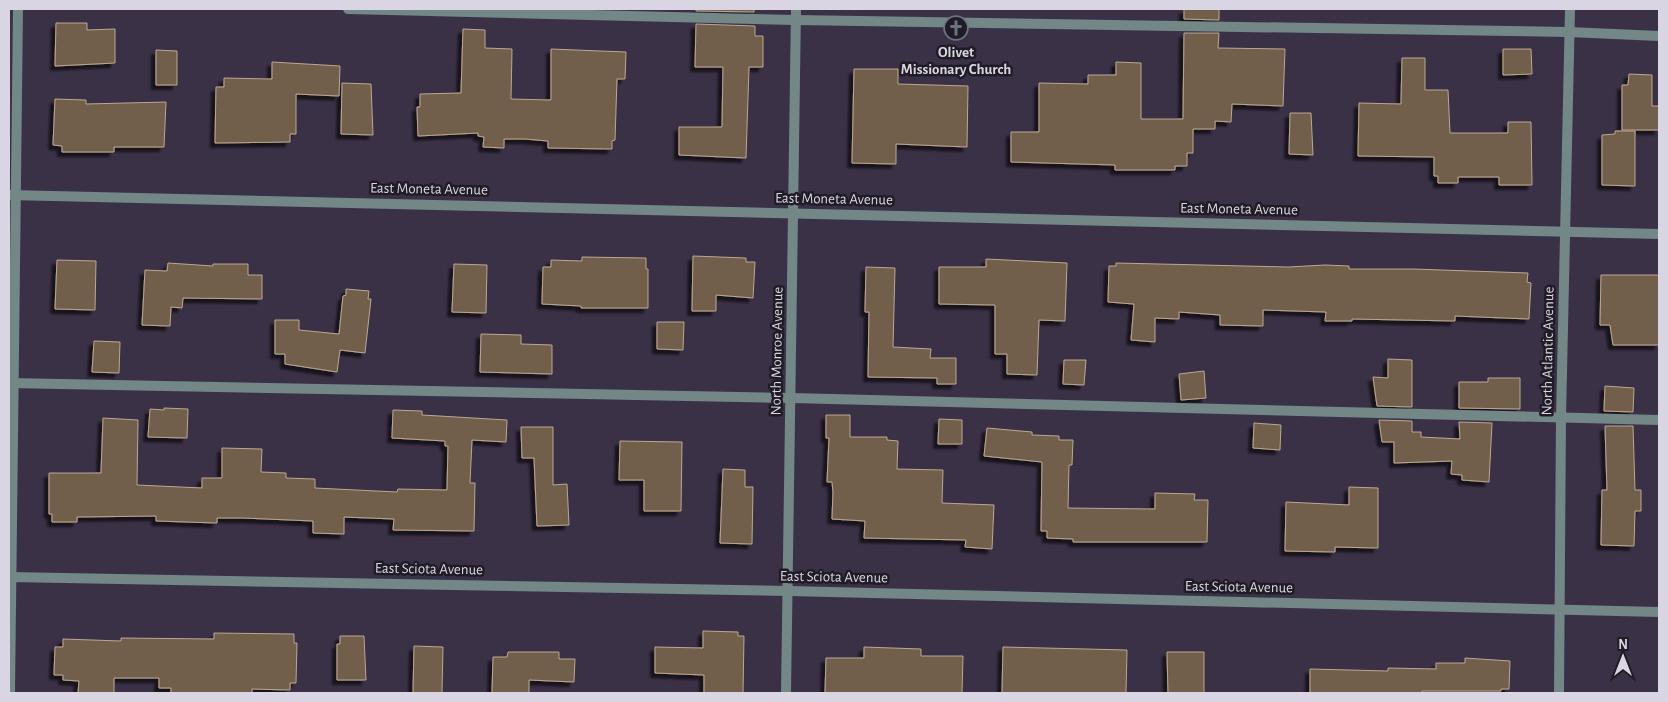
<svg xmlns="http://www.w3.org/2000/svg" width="1668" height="702" viewBox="0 0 1668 702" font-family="'Alegreya Sans',sans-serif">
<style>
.building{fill:#725f4c;stroke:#bca792;filter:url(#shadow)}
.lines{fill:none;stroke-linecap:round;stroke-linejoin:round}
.lane{stroke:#738787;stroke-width:10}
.street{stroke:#738787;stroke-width:10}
.labels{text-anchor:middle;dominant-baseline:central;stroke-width:5;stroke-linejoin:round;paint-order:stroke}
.poi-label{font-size:15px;font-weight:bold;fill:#dad5e2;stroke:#201c25}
.street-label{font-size:15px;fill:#dad5e2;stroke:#201c25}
</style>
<defs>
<filter id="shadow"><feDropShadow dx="-4.5" dy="4.5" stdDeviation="1" flood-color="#0009"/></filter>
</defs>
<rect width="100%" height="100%" fill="#3b3146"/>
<!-- building -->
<g class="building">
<polygon points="696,9 754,9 754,12 696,11"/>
<polygon points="1184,9 1219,9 1219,20 1184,19"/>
<polygon points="56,23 87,23 87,30 115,29 115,63 55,66"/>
<polygon points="696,24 755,26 755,36 763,36 763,67 749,67 746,158 679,155 679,127 722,127 723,67 695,67"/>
<polygon points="463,29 485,30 485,48 512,49 511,99 551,100 551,49 626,52 625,79 617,79 615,140 612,141 612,149 548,148 548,141 525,139 504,139 504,148 483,147 484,137 478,136 478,133 418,136 417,107 420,107 420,94 461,93"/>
<polygon points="1184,33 1219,33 1218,48 1285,49 1283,106 1232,104 1231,122 1215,121 1215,129 1193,129 1193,153 1187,153 1187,166 1175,166 1175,170 1115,170 1115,165 1011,162 1011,132 1039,132 1039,83 1088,84 1088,75 1116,75 1116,62 1141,63 1141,119 1183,119"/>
<polygon points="1503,49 1531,49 1532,74 1503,75"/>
<polygon points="156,50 177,51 177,85 156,85"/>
<polygon points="1402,58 1425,58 1425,90 1448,90 1450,133 1508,133 1508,122 1531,122 1532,185 1499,185 1499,177 1458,177 1458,183 1438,183 1438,176 1434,176 1434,157 1358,156 1359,103 1401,104"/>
<polygon points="272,62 340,66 339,96 296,94 296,134 290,134 290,142 215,143 216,87 224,87 224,78 272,79"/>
<polygon points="854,69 898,69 898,84 968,86 967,147 896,144 896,164 852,163"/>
<polygon points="1629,74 1652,75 1652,106 1659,106 1659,130 1622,130 1622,85 1628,85"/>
<polygon points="342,83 371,84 373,135 341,134"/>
<polygon points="55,99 86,100 86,104 166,102 164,147 114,147 114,152 62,152 62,146 53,145"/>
<polygon points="1290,113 1311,113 1313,155 1289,154"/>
<polygon points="1615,131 1635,131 1635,186 1602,185 1602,135 1615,134"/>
<polygon points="693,256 746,258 746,262 755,262 753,298 716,295 716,311 692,311"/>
<polygon points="582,257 646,258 646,269 648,269 648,308 581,308 581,306 542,304 543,267 551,267 551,260 582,261"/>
<polygon points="986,259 1067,263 1065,321 1039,320 1037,375 1007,374 1007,354 995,354 995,305 939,304 939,267 986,267"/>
<polygon points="57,260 96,261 95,310 55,309"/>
<polygon points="168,263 213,266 213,264 248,264 248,275 262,275 262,299 183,298 182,308 171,307 170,326 142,325 145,270 167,271"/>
<polygon points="1116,263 1288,267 1325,265 1349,266 1349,269 1413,269 1528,273 1527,282 1531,283 1529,319 1455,316 1455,321 1352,319 1352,321 1325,321 1326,312 1263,310 1263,326 1220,325 1220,315 1179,312 1179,319 1155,318 1155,342 1131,340 1134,304 1108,302 1109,266 1116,266"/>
<polygon points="454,264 487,265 486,313 452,312"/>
<polygon points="866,267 895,268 893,347 931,349 930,358 956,358 956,384 937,384 937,378 868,377 869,312 865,312"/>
<polygon points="1601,275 1659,275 1659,345 1613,345 1610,325 1600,325"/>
<polygon points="346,289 369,291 368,299 371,299 365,353 340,350 337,372 285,364 285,354 275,354 275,320 299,320 299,330 339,334 343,296 346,295"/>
<polygon points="657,322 684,322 683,350 657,349"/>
<polygon points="481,334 521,335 521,344 552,345 552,374 480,372"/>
<polygon points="94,341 120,342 119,373 92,372"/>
<polygon points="1388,359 1412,360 1412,407 1377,406 1373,377 1388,378"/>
<polygon points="1064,360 1086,360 1084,385 1063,384"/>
<polygon points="1204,371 1206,398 1181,400 1179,374"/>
<polygon points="1488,378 1520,378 1520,409 1459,408 1459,382 1488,382"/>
<polygon points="1605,386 1634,388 1633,412 1604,411"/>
<polygon points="164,408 188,409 187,438 148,437 150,409 164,410"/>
<polygon points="393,410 422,411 422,415 507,420 506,442 472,440 470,483 475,483 474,531 393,530 394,519 344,517 344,534 313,533 313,521 243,518 217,518 217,523 156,521 156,516 77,517 77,522 52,522 52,514 49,514 49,473 101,473 103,418 138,420 137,485 202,488 202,478 222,478 222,448 262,449 261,472 286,473 286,478 315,479 315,488 397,492 398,489 447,490 448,446 445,446 445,441 392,438"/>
<polygon points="826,415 850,415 850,437 887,437 887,440 898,441 897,469 943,470 942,503 994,505 992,549 965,547 966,540 864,538 865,521 832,519 833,492 832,482 827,482 829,438 826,438"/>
<polygon points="939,419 962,420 962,444 938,444"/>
<polygon points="1379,420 1412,421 1412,432 1421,432 1421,437 1460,439 1459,422 1492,423 1489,482 1462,480 1462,475 1451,474 1452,461 1394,463 1394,442 1382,442"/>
<polygon points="1254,423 1281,425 1280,450 1253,448"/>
<polygon points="1605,426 1633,426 1635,490 1641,490 1641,511 1635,511 1634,546 1601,545 1602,490 1607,490"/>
<polygon points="521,427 553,427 553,485 567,484 569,525 537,526 534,458 522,458"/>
<polygon points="987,428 1032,432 1032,435 1059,436 1059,440 1073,440 1072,465 1069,465 1068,508 1155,509 1155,493 1195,494 1194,500 1208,500 1207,542 1073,542 1073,539 1047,538 1047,531 1041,531 1042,462 984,456"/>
<polygon points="620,441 682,442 681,511 644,511 644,480 619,480"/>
<polygon points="723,469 745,470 745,487 753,487 752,544 720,543"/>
<polygon points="1349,487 1378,488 1378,548 1335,547 1335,552 1285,551 1286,502 1349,505"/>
<polygon points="703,631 738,632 738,636 744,636 743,693 704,693 704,675 655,673 655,647 703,648"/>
<polygon points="214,633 294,634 294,643 297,643 296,683 290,683 290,690 252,689 252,693 171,693 171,688 159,688 159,678 114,678 114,693 78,693 79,681 63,680 63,675 54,675 55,647 63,647 63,639 121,641 121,638 214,639"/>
<polygon points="340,636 364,636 366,680 337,680 337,644 340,644"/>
<polygon points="414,646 443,647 442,693 413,693"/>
<polygon points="864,647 921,649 921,656 963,656 962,693 825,693 826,658 864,658"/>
<polygon points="1003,647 1127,650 1126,693 1002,693"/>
<polygon points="508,652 559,652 559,659 575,659 574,682 529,680 529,693 492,693 493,657 507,657"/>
<polygon points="1167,652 1204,652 1204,693 1168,693"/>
<polygon points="1465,658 1510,661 1509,689 1501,689 1501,691 1422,691 1422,693 1310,693 1310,669 1388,671 1388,668 1436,669 1436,663 1465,663"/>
</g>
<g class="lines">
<!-- lane -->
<g class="lane">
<polyline points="348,9 796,20 1569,32 1659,36"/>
<polyline points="9,383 792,398 1659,420"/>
</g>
<!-- street -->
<g class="street">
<polyline points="9,195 1659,234"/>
<polyline points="9,577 789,591 1659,612"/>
<polyline points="10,693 18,9"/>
<polyline points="786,693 796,9"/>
<polyline points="1559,693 1561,418 1570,9"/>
</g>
</g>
<!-- icons -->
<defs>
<g id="church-ring" transform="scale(1.25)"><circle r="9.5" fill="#201c25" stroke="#6b7280" stroke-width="1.5"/><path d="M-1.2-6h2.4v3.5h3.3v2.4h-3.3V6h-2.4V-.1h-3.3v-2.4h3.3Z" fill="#6b7280"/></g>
</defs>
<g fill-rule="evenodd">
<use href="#church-ring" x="956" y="28"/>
</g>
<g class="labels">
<!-- poi labels -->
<g class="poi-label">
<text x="956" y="52">Olivet<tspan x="956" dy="17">Missionary Church</tspan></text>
</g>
<!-- street labels -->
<g class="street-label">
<text transform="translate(429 189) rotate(1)">East Moneta Avenue</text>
<text transform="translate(834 199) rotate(1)">East Moneta Avenue</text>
<text transform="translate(1239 209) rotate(1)">East Moneta Avenue</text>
<text transform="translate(777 351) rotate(-89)">North Monroe Avenue</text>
<text transform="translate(1548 351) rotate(-89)">North Atlantic Avenue</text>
<text transform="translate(429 569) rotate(1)">East Sciota Avenue</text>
<text transform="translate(834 577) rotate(1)">East Sciota Avenue</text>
<text transform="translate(1239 587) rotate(1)">East Sciota Avenue</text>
</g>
</g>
<!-- border -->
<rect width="1668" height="702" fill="none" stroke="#dad5e2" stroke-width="20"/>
<!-- north arrow -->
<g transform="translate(1623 657)" stroke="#201c25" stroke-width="4" paint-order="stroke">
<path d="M0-4L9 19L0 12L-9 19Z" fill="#dad5e2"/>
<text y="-8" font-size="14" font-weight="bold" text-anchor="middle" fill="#dad5e2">N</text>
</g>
</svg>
